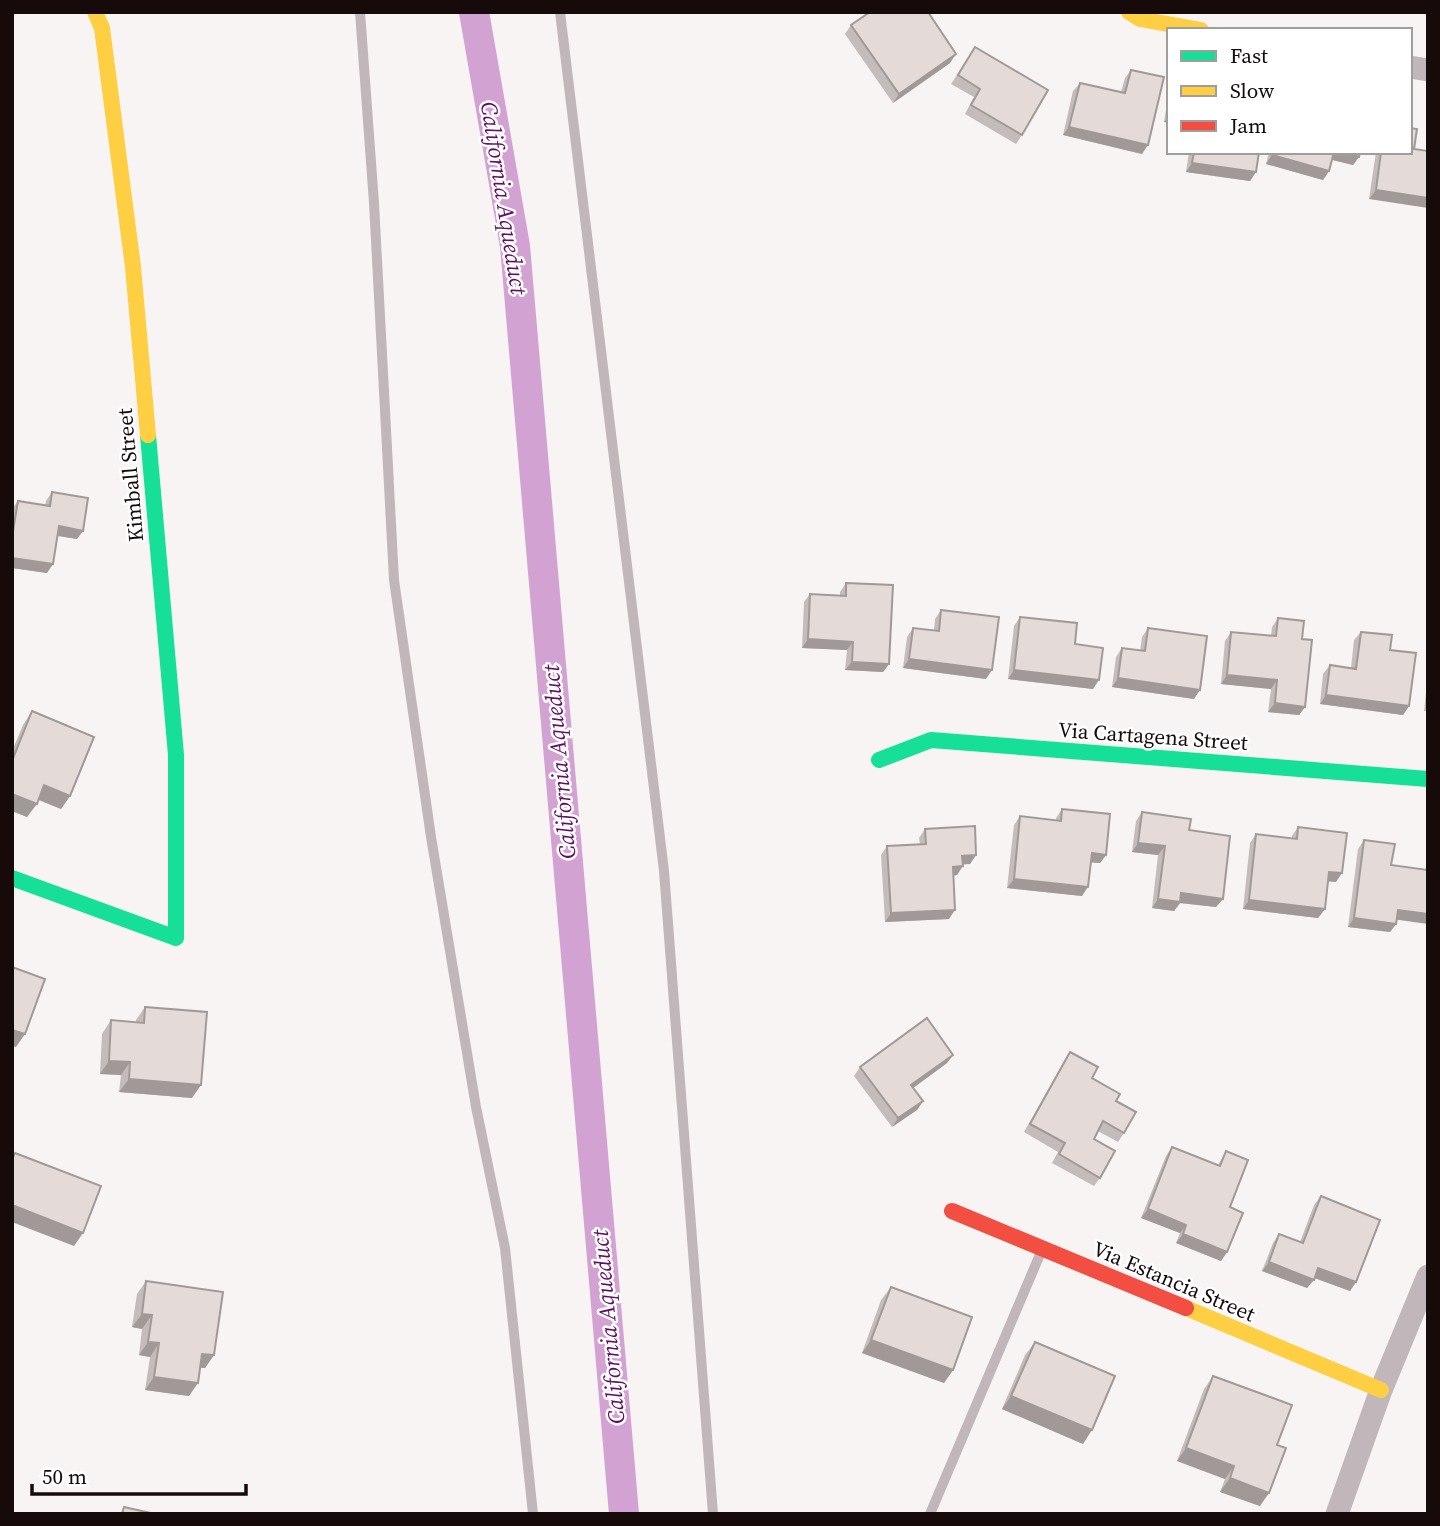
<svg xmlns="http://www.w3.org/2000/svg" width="1440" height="1526" viewBox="0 0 1440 1526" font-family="'Source Serif 4',serif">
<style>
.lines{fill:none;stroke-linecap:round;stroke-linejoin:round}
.canal{stroke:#d2a2d2;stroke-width:30}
.lane{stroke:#c1b6ba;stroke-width:10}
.street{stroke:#c1b6ba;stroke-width:23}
.fast{stroke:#16e098;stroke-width:16}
.slow{stroke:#ffcf43;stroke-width:16}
.jam{stroke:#f24e42;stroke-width:16}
.wall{fill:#c4bcba}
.shaded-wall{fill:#a09997}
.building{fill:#e4dbd8;stroke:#a09997;stroke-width:2}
.labels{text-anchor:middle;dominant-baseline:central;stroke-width:5;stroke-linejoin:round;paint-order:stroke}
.street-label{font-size:21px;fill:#160a0b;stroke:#fff}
.water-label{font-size:23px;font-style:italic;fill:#610f66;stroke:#fff}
</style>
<rect width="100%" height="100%" fill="#f8f4f4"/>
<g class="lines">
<!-- canal -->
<polyline class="canal" points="474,12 515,246 624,1514"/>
<!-- lane -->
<g class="lane">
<polyline points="360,12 374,203 394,580 431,837 476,1107 505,1248 533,1514"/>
<polyline points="560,12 664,871 713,1514"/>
<polyline points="930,1514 1041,1252"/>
</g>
<!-- street -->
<g class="street">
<polyline points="1410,67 1428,70"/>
<polyline points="1337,1514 1381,1390 1428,1276"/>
</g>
<!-- fast -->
<g class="fast">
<polyline points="879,760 931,740 1428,779"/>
<polyline points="12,878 176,938 176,755 148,435"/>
</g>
<!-- slow -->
<g class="slow">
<polyline points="95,12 102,28 133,267 148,435"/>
<polyline points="1129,12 1140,19 1201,30"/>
<polyline points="1186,1308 1381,1390"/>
</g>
<!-- jam -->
<polyline class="jam" points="952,1211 1186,1308"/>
</g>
<!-- wall -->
<g class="wall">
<polygon points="851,25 950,63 893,103 845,34"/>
<polygon points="975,47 1022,135 1016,144 965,114 974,97 951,84"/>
<polygon points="1131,70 1142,154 1063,135 1073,91 1080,83 1121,92 1125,78"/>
<polygon points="1169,90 1169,123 1164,122"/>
<polygon points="1414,149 1369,199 1376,152 1410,152"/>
<polygon points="1189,152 1259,152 1256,172 1250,181 1186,172"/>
<polygon points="1269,152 1360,152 1359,157 1353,165 1332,160 1329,171 1323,180 1266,164"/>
<polygon points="52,492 77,539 58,536 47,573 12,568 12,509 18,501 45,505 46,501"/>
<polygon points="846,583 889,664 883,672 845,670 847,650 802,648 804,602 810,594 840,595 840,592"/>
<polygon points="941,610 986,679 903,668 907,637 913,628 934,631 935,619"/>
<polygon points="1020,617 1075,644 1093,689 1008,679 1014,626"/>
<polygon points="1278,618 1302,639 1305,707 1299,715 1268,712 1271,689 1221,684 1225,641 1231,632 1271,636 1272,627"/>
<polygon points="1148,628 1194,699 1112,687 1116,657 1122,648 1140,651 1142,637"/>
<polygon points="1361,632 1390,650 1409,706 1403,715 1320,704 1323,674 1330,665 1351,668 1354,640"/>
<polygon points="1428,674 1428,711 1424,711"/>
<polygon points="32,711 70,796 61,809 38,800 27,817 12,811 12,751 23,725"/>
<polygon points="1062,809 1106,855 1100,863 1091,862 1082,896 1007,888 1014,825 1020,816 1056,820 1056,818"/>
<polygon points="1142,812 1189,830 1216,907 1180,903 1174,911 1152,908 1158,855 1132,852 1136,821"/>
<polygon points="1298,827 1336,882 1328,881 1325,909 1318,918 1243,909 1250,843 1256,834 1292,839 1292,836"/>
<polygon points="925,829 976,855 970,864 963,864 957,875 953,876 949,919 885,922 881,855 887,846 920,844 919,838"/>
<polygon points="1364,840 1391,865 1396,920 1396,924 1390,932 1348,927 1358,849"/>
<polygon points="145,1007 192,1098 119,1092 121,1075 100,1074 102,1034 111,1020 136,1022 136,1020"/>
<polygon points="1070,1052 1092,1078 1116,1101 1124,1133 1118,1142 1098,1131 1094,1139 1100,1178 1094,1186 1052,1163 1058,1152 1024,1132 1064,1061"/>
<polygon points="947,1063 913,1088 923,1101 917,1110 892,1127 854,1076 860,1067"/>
<polygon points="1172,1147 1218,1165 1226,1151 1230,1207 1227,1252 1221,1261 1176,1243 1180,1233 1141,1218 1166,1156"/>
<polygon points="1321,1196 1356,1282 1350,1291 1314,1278 1307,1288 1262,1271 1273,1243 1279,1234 1300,1242 1314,1205"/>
<polygon points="146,1281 214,1355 205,1368 200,1368 189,1396 145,1390 150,1357 139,1355 142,1329 132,1327 137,1294"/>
<polygon points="891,1287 953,1370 944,1383 862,1353 881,1300"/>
<polygon points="1035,1342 1083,1444 1002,1409 1025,1355"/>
<polygon points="1213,1376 1277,1445 1260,1506 1220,1492 1225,1479 1177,1461 1204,1389"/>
</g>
<!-- shaded-wall -->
<g class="shaded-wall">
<polygon points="956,54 950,63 893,103 899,94"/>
<polygon points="1169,116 1169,123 1164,122"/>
<polygon points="1069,127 1148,145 1142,154 1063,135"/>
<polygon points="1333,152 1344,152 1359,157 1353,165 1329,159"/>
<polygon points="1272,155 1329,171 1323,180 1266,164"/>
<polygon points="1192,163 1256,172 1250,181 1186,172"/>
<polygon points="1376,190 1428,198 1428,208 1369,199"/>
<polygon points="59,526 83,531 77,539 53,535"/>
<polygon points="12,558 53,564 47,573 12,568"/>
<polygon points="808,639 853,642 847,650 802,648"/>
<polygon points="909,659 992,670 986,679 903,668"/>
<polygon points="852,662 889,664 883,672 845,670"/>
<polygon points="1014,670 1099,680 1093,689 1008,679"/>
<polygon points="1227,675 1277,680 1271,689 1221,684"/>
<polygon points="1118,678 1200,690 1194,699 1112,687"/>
<polygon points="1326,695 1409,706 1403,715 1320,704"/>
<polygon points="1275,703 1305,707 1299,715 1268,712"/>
<polygon points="44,785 70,796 61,809 35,798"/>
<polygon points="12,794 37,804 27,817 12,811"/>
<polygon points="1138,843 1165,846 1158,855 1132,852"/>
<polygon points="1092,853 1106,855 1100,863 1086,862"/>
<polygon points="976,855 970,864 956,865 962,856"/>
<polygon points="963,866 957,875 946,876 953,867"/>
<polygon points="1329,872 1342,873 1336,882 1323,881"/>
<polygon points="1014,879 1088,887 1082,896 1007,888"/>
<polygon points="1181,893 1223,899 1216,907 1180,903 1174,911 1152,908 1158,899"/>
<polygon points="1249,900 1325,909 1318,918 1243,909"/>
<polygon points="955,910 949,919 885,922 891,913"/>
<polygon points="1398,910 1428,914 1428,924 1392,919"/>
<polygon points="1354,918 1396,924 1390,932 1348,927"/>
<polygon points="12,1030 25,1034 16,1047 12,1046"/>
<polygon points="953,1055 947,1063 905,1094 911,1085"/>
<polygon points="109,1061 130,1062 121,1075 100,1074"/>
<polygon points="129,1079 201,1085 192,1098 119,1092"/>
<polygon points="923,1101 917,1110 892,1127 898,1118"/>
<polygon points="12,1205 83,1233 74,1246 12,1222"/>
<polygon points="1148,1209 1186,1225 1180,1233 1141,1218"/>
<polygon points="1183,1234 1227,1252 1221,1261 1176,1243"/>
<polygon points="1269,1262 1314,1280 1307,1288 1262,1271"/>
<polygon points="1318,1268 1356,1282 1350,1291 1312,1277"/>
<polygon points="142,1314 152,1315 142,1329 132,1327"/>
<polygon points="871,1340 953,1370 944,1383 862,1353"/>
<polygon points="148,1342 159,1343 150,1357 139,1355"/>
<polygon points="202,1354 214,1355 205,1368 193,1367"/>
<polygon points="154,1377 198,1383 189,1396 145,1390"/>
<polygon points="1011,1396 1092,1430 1083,1444 1002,1409"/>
<polygon points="1186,1448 1234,1466 1225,1479 1177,1461"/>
<polygon points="1230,1478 1269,1493 1260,1506 1220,1492"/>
</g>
<!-- building -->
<g class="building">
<polygon points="870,12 928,12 956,54 899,94 851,25"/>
<polygon points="975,47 1048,90 1022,135 971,105 980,89 958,75"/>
<polygon points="1131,70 1164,77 1148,145 1069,127 1080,83 1125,93"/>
<polygon points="1410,128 1417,129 1414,149 1428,151 1428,198 1376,190 1381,152 1410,152"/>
<polygon points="1194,152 1259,152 1256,172 1192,163"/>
<polygon points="1273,152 1334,152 1329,171 1272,155"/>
<polygon points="1344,152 1360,152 1359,157"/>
<polygon points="52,492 88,498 83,531 59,526 53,564 12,558 12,537 18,501 50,506"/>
<polygon points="846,583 893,585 889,664 852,662 853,642 808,639 810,594 846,596"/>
<polygon points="941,610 999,617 992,670 909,659 913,628 939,631"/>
<polygon points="1020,617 1077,623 1075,644 1103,648 1099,680 1014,670"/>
<polygon points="1278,618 1304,621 1302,639 1312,640 1305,707 1275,703 1277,680 1227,675 1231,632 1276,636"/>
<polygon points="1148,628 1207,636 1200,690 1118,678 1122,648 1145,651"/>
<polygon points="1361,632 1392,635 1390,650 1416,653 1409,706 1326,695 1330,665 1356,669"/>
<polygon points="32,711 94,737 70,796 44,785 37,804 12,794 12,761"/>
<polygon points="1062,809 1110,814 1106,855 1092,853 1088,887 1014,879 1020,816 1061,821"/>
<polygon points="1142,812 1191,819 1189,830 1230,836 1223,899 1181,893 1180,902 1158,899 1165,846 1138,843"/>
<polygon points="975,826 976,855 962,856 963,866 953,867 955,910 891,913 887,846 926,844 925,829"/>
<polygon points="1298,827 1347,833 1342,873 1329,872 1325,909 1249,900 1256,834 1297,839"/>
<polygon points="1364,840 1395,844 1391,865 1428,870 1428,914 1398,910 1396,924 1354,918"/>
<polygon points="12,967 45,979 25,1034 12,1030"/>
<polygon points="145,1007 207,1012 201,1085 129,1079 130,1062 109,1061 111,1020 144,1023"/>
<polygon points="927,1018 953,1055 911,1085 923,1101 898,1118 860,1067"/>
<polygon points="1070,1052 1098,1067 1092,1078 1120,1094 1116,1101 1136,1112 1124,1133 1103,1121 1094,1139 1115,1151 1100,1178 1059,1154 1065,1143 1030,1124"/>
<polygon points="1172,1147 1220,1166 1226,1151 1248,1160 1230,1207 1243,1213 1227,1252 1183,1234 1186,1225 1148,1209"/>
<polygon points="15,1153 101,1186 83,1233 12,1205 12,1159"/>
<polygon points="1321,1196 1380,1220 1356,1282 1318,1268 1314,1280 1269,1262 1279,1234 1303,1243"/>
<polygon points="146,1281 223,1292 214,1355 202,1354 198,1383 154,1377 159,1343 148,1342 152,1315 142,1314"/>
<polygon points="891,1287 972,1317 953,1370 871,1340"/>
<polygon points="1035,1342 1115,1376 1092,1430 1011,1396"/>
<polygon points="1213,1376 1292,1405 1277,1445 1286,1448 1269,1493 1230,1478 1234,1466 1186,1448"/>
<polygon points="124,1507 155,1514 122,1514"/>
</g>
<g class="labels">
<!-- street labels -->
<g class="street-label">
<text transform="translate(130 475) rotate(-95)">Kimball Street</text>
<text transform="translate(1153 736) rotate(4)">Via Cartagena Street</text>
<text transform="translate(1174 1281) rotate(23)">Via Estancia Street</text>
</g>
<!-- water labels -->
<g class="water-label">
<text transform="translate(504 198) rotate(81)">California Aqueduct</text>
<text transform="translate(559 762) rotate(-95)">California Aqueduct</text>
<text transform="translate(608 1327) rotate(-95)">California Aqueduct</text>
</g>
</g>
<!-- border -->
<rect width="1440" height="1526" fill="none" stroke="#160a0b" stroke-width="28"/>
<!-- legend -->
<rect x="1167" y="28" width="245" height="126" fill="#ffffff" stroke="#a29d9d" stroke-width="2"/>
<rect x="1181" y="51" width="35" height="10" fill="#16e098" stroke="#a29d9d" stroke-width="2"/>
<text x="1230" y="63" font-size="21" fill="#160a0b">Fast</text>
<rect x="1181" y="86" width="35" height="10" fill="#ffcf43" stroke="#a29d9d" stroke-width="2"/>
<text x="1230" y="98" font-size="21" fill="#160a0b">Slow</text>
<rect x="1181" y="121" width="35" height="10" fill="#f24e42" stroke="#a29d9d" stroke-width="2"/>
<text x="1230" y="133" font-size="21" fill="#160a0b">Jam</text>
<!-- scale -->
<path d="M32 1484v10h214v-10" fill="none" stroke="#160a0b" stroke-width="3.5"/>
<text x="42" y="1484" font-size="21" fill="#160a0b" stroke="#ffffff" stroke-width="5" paint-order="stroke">50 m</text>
</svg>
